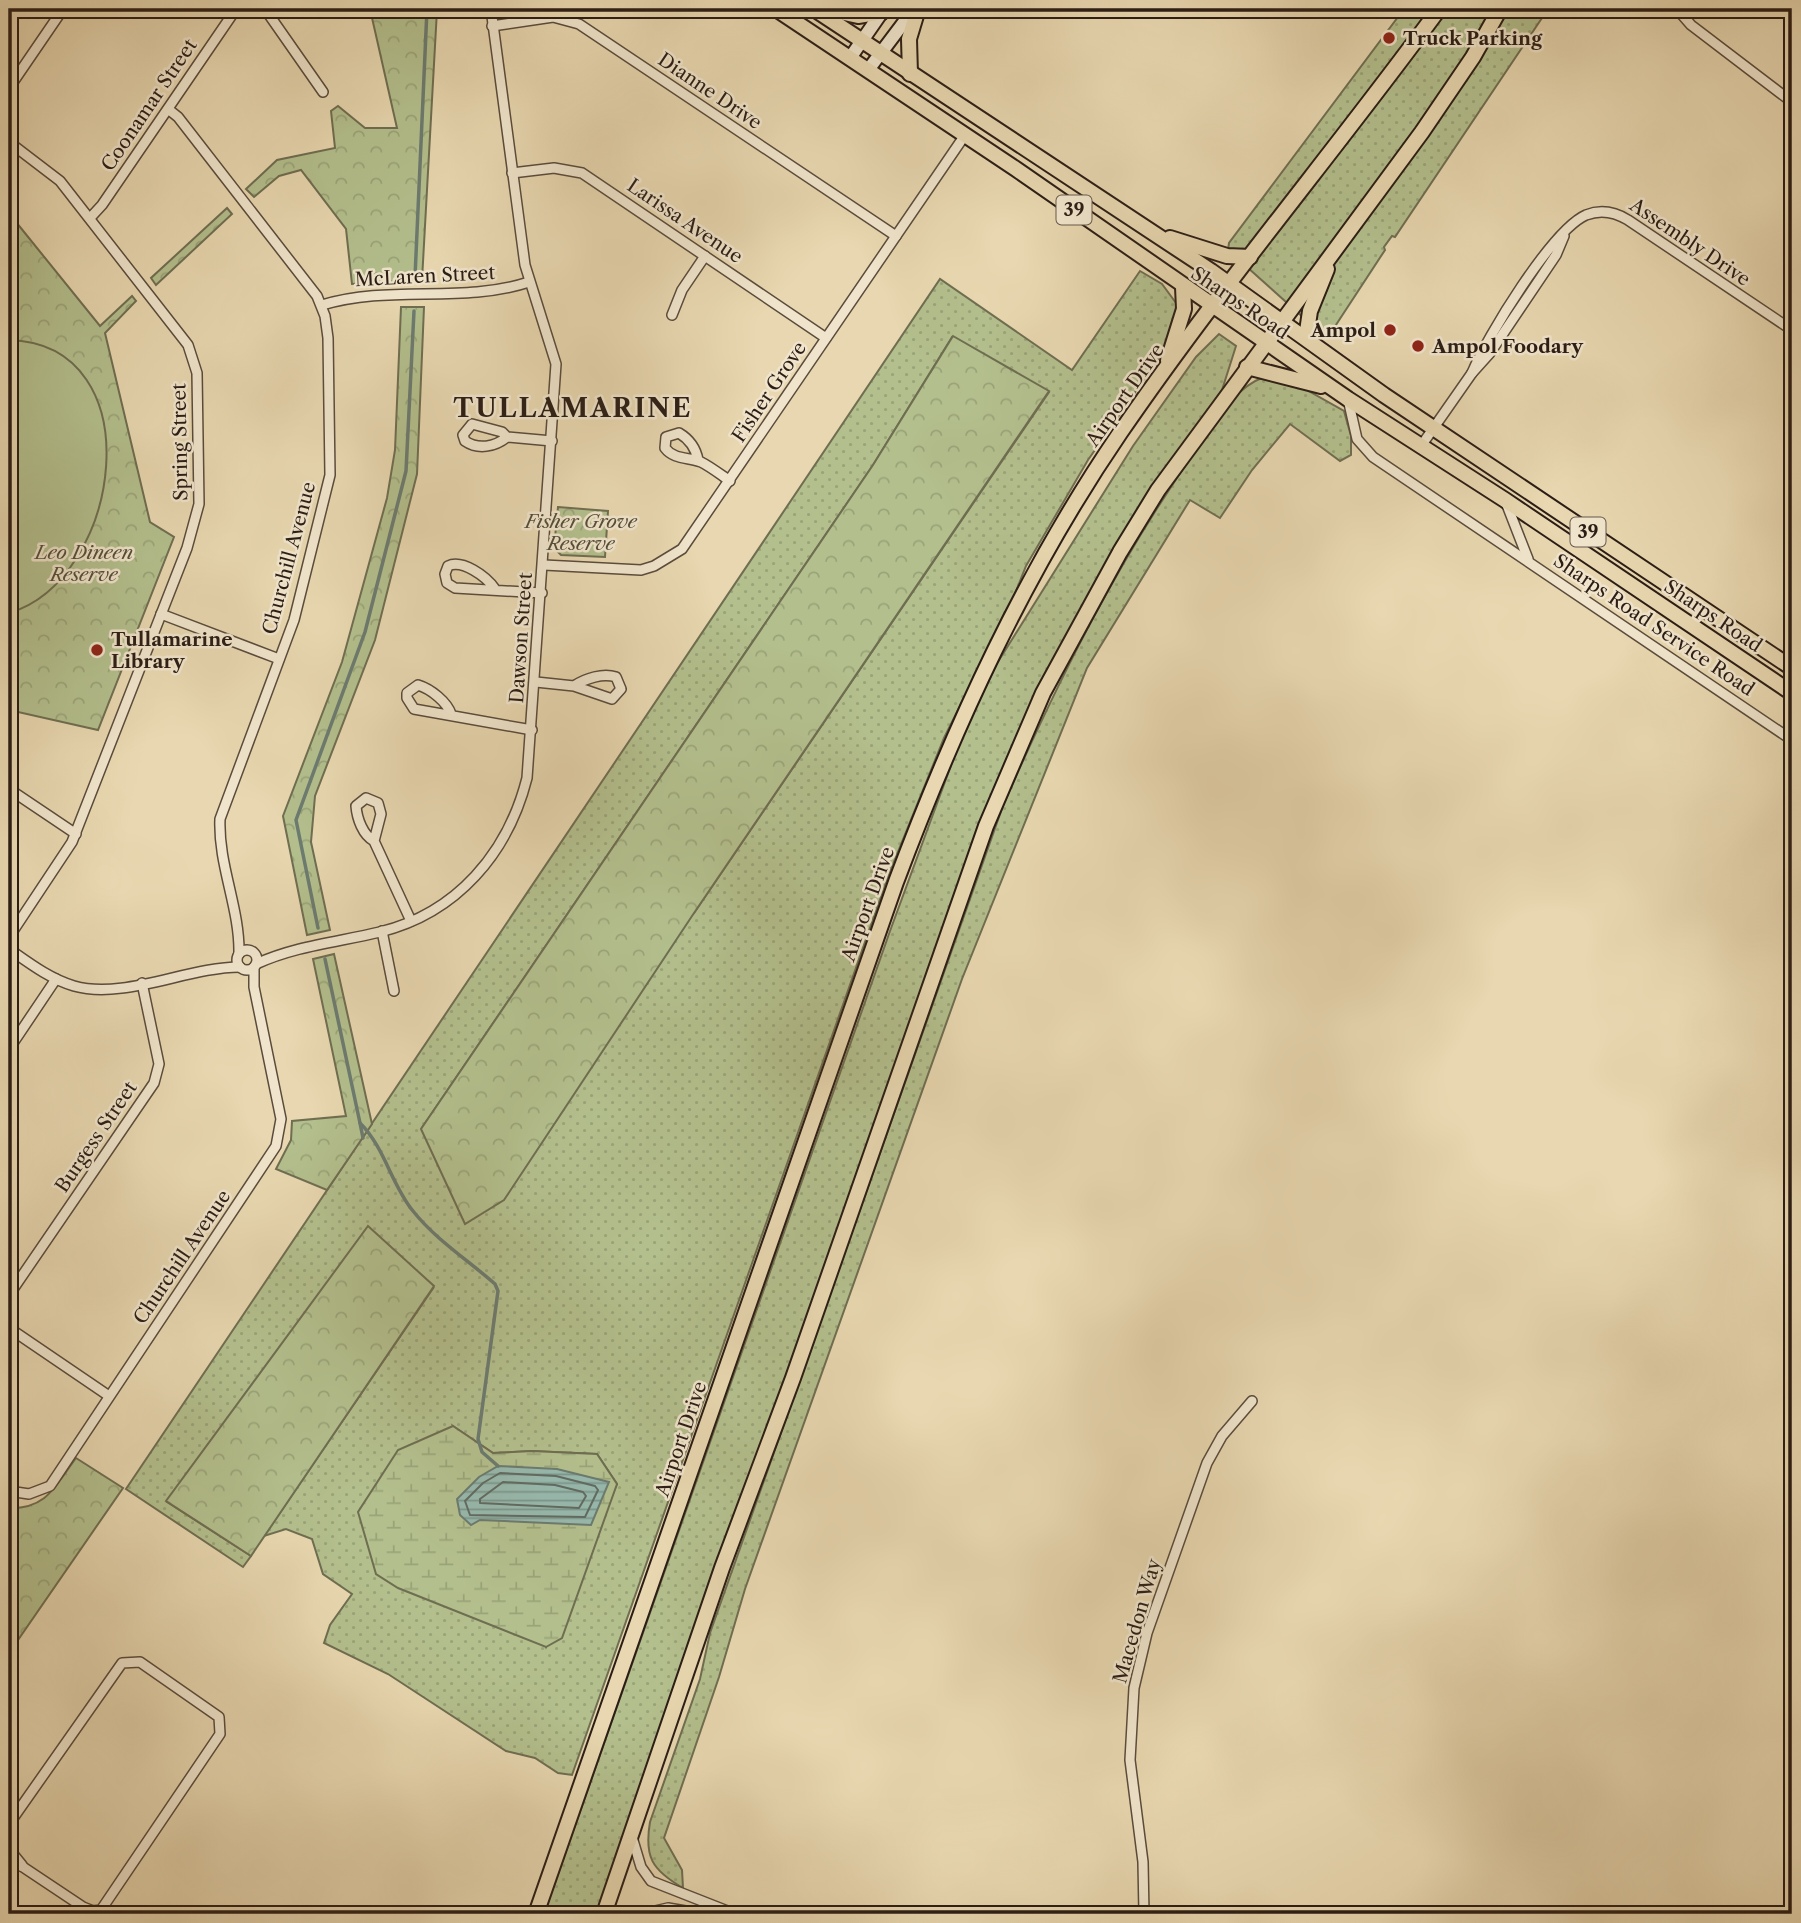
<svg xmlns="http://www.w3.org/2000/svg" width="1801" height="1923" viewBox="0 0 1801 1923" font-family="'Libre Caslon Text',serif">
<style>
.grass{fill:url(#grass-dots);stroke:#6f6e51;stroke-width:2;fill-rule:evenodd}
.forest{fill:url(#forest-crowns);stroke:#6f6e51;stroke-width:2}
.wetland{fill:url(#wetland-marsh);stroke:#6f6e51;stroke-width:2}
.pitch{fill:#b3bf8d;stroke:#6f6e51;stroke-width:2}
.water{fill:url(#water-rules);stroke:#6c7b70;stroke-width:2}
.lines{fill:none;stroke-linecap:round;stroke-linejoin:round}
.shore{stroke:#616b61;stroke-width:2}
.stream{stroke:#6c7b70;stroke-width:3.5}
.street-casing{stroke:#5a4c3c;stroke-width:12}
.secondary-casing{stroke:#2b1d15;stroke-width:16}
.primary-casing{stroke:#2b1d15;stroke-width:18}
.street{stroke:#f0e5cc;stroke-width:9}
.secondary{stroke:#f0e5cc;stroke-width:12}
.primary{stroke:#e8d7b0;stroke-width:14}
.poi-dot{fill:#8f2418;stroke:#f0e5cc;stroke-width:2.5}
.labels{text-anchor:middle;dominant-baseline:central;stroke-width:5;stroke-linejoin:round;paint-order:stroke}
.shield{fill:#f0e5cc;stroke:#66594c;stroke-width:2}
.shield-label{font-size:18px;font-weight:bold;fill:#2b1d15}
.poi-label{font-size:19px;font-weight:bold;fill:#2b1d15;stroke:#f0e5cc;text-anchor:start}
.street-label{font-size:19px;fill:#2b1d15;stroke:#f0e5cc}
.park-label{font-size:19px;font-style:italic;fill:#544e39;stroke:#f0e5cc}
.district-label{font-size:26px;font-weight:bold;letter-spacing:2px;fill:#2b1d15;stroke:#f0e5cc}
</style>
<defs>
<pattern id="grass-dots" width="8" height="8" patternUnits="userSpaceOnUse" patternTransform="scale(1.75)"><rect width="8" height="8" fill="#b3bf8d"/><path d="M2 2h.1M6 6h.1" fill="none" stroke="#9aa479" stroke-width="1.8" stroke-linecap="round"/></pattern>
<pattern id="forest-crowns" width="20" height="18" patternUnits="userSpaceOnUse" patternTransform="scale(1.75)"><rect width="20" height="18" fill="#b3bf8d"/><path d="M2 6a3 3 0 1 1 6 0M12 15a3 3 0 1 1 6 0" fill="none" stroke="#9aa479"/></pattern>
<pattern id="wetland-marsh" width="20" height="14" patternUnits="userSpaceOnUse" patternTransform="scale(1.75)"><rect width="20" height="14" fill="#b3bf8d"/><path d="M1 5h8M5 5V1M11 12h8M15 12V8" fill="none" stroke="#9aa479"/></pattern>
<pattern id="water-rules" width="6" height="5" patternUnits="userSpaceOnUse" patternTransform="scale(1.75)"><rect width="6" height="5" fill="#97b9ad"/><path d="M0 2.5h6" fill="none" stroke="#7b968c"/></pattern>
</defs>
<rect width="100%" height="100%" fill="#e8d7b0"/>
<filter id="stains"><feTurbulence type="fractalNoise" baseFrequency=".00286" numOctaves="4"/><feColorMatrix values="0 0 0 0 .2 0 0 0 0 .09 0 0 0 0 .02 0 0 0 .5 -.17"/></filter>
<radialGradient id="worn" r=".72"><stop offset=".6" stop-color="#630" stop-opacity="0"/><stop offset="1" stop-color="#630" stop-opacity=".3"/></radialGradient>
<!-- grass -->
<g class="grass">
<polygon points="1404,9 1548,9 1395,237 1392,236 1384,247 1385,250 1330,334 1322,338 1315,328 1228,250 1229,243"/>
<path d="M1140,271L1162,284L1176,303V322L1163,352L1088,460L1026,566L1011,604L944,738L889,874L572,1775L558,1773L535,1758L506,1751L388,1674L324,1643L330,1625L352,1594L323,1574L312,1539L286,1529L264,1536L434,1287L167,1502L251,1556L243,1567L126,1489L940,279L1072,370ZM952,337L1049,392L694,913L421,1129L873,465ZM453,1426L493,1453L532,1451L597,1454L617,1484L546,1647Z"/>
<polygon points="1219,334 1236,346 1222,390 1190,436 1042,685 598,1914 544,1914 890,931 960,741 996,665 1133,446 1196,357"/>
<path d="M1264,377L1296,384L1344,411L1351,436V455L1340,461L1290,424L1252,470L1220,518L1190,500L1087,668L962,979L745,1589L719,1677L664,1838L682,1870L683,1888C652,1870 644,1857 650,1822L700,1679L710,1633L1004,803C1059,679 1118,560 1197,449C1216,422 1232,389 1264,377Z"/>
</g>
<!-- forest -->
<g class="forest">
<polygon points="370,9 471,9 437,10 422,280 352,284 346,229 301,170 279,176 254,197 246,189 277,160 335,148 331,111 338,106 365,128 397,128"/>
<polygon points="227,208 232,214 156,285 151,278"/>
<polygon points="16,222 100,326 132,296 136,301 105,333 150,522 174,537 98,730 9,710 9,233"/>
<polygon points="401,307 424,307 417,474 375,640 315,796 311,842 330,930 307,935 283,816 342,662 387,498 395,450"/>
<polygon points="953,336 1049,391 694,913 504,1200 465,1224 421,1129 873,465"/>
<polygon points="558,507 608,511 605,557 561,555 554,548"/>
<polygon points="334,954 372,1124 327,1190 276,1169 291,1140 292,1121 346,1116 313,959"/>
<polygon points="368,1226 434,1286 251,1556 166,1501"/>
<path d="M76,1458L123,1488L9,1653V1508C47,1509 55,1486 76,1458Z"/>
</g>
<!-- wetland -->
<polygon class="wetland" points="453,1426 493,1453 532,1451 597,1454 617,1484 562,1638 546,1647 398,1588 376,1574 358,1512 398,1450"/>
<!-- pitch -->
<path class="pitch" d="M9,340C155,344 122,580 9,613Z"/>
<!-- water -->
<polygon class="water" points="498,1466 557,1469 609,1482 591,1525 480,1520 471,1525 460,1515 457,1499 479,1477"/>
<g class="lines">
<!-- shore -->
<g class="shore">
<polygon points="500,1473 556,1476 595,1486 598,1490 585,1517 470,1515 465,1501 483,1483"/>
<polygon points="503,1482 555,1485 583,1492 586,1496 579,1508 480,1503 480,1499"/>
</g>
<!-- stream -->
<g class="stream">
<polyline points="415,277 427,9"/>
<polyline points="318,928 296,820 365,632 406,471 414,311"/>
<path d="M325,959L360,1123C385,1148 391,1184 413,1211C435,1239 469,1261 495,1284L498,1291L478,1439L482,1452L498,1466"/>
<polyline points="360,1123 363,1138"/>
</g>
<!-- street casing -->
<g class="street-casing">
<g id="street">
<polyline points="265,9 323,92"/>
<polyline points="1677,9 1691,25 1792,102"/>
<polyline points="492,26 553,17 579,24 896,236"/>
<polyline points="9,88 63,9"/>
<path d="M168,109L178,117L317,296L325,316L328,338L330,475L294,620L220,819C218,865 240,908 239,954"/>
<polyline points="9,142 60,181 188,345 197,373 199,504 187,548 72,842 9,937"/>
<polyline points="512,173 554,168 582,173 826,338"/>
<polyline points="90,218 102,205 236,9"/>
<path d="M322,305C390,284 462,304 529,282"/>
<polyline points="672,315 682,290 705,256"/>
<path d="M1472,373C1487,337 1552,230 1586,215C1601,209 1615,212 1628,220L1792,330"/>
<polyline points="1348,399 1357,439 1373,457 1792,740"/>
<path d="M507,437C495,447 478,450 465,441L463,435L472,424L502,432L507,437L552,441"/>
<polyline points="1421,446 1472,373 1490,353 1556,255 1564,236"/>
<path d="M698,460C696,449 689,439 679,433L666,437L665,448C674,460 689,457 701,462C711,467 721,475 730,481"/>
<polyline points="1505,500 1528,559"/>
<polyline points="544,565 641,570 654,566 682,549 965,135"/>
<path d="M495,589C486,576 462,559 448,566L445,574L447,583L455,588L542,593"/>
<polyline points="161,614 279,659"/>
<path d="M536,682L574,686L612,699L621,689L616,677C603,673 586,678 574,686"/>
<path d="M451,714C447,702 431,689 418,685L407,693V698L414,709L532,730"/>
<polyline points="9,789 76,834"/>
<path d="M374,841L381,814L378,803L366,798L356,806C357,819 363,835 374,841L411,921"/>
<polyline points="382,931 394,991"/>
<path d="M9,949C29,963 50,979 74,986C124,1000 188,967 240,967"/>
<circle cx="247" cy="960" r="10"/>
<path d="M256,964C295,946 338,942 380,932C457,913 508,853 527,778L556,364L525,265L491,9"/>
<polyline points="9,1049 56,979"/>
<polyline points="9,1295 154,1083 159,1064 142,983"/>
<polyline points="9,1328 109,1396"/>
<polyline points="9,1491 29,1494 50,1486 276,1146 281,1119 254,987 254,967"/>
<polyline points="9,1824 122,1663 140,1662 219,1717 220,1734 101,1910 93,1911 83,1907 23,1867 9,1861"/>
<polyline points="632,1837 641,1867 651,1881 735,1914"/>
<polyline points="9,1849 22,1865"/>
<polyline points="642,1914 668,1908 703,1914"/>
<polyline points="1144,1914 1143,1862 1130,1760 1134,1688 1147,1633 1207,1463 1222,1436 1252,1401"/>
</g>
</g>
<!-- secondary casing -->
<g class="secondary-casing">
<g id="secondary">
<polyline points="850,58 884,9"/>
<polyline points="868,70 914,9"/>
</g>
</g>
<!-- primary casing -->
<g class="primary-casing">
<g id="primary">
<polyline points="776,9 1016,169 1348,399 1505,500 1792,693"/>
<polyline points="814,9 1211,271 1384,395 1792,668"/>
<polyline points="826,9 858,16 882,12"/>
<polyline points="910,74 909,39 918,9"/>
<polyline points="1170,238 1227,256 1250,257"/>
<polyline points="1306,338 1310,311 1327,269"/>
<polyline points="1168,360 1184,309 1183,287"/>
<polyline points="1247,367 1321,386"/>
<path d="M536,1914L896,882C955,725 1025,572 1120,433C1220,287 1335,151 1439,9"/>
<polyline points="604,1914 722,1568 793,1378 986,826 1043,693 1120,552 1158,490 1422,132 1473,57 1500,9"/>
</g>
</g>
<!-- street -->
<use href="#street" class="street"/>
<!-- secondary -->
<use href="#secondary" class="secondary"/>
<!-- primary -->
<use href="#primary" class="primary"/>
</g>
<!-- markers -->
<g class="poi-dot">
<circle cx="1389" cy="38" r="7"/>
<circle cx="1390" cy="330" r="7"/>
<circle cx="1418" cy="346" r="7"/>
<circle cx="97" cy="650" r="7"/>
</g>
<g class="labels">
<!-- shield labels -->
<g class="shield">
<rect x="1056.5" y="195.5" width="35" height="29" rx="5"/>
<rect x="1570.5" y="517.5" width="35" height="29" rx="5"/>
</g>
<g class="shield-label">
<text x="1074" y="210">39</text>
<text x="1588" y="532">39</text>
</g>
<!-- poi labels -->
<g class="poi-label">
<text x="1403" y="38">Truck Parking</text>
<text x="1376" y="330" text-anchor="end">Ampol</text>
<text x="1432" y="346">Ampol Foodary</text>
<text x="111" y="639">Tullamarine<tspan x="111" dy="22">Library</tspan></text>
</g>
<!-- street labels -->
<g class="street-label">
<text transform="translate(710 91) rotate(34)">Dianne Drive</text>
<text transform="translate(149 105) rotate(-56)">Coonamar Street</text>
<text transform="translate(685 221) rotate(34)">Larissa Avenue</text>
<text transform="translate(1690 242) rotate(34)">Assembly Drive</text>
<text transform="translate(425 276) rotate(-3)">McLaren Street</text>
<text transform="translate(1240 303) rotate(34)">Sharps Road</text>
<text transform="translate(769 392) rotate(-56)">Fisher Grove</text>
<text transform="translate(1125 395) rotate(-55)">Airport Drive</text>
<text transform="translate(180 442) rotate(-91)">Spring Street</text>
<text transform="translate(289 558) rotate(-75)">Churchill Avenue</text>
<text transform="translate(1713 616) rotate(34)">Sharps Road</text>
<text transform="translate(1654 625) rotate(34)">Sharps Road Service Road</text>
<text transform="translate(521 638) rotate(-86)">Dawson Street</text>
<text transform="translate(868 904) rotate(-70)">Airport Drive</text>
<text transform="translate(96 1137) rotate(-56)">Burgess Street</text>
<text transform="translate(182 1257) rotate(-56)">Churchill Avenue</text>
<text transform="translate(681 1439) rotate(-71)">Airport Drive</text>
<text transform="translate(1137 1621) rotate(-74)">Macedon Way</text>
</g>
<!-- park labels -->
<g class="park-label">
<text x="581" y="521">Fisher Grove<tspan x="581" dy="22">Reserve</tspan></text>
<text x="84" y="552">Leo Dineen<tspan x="84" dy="22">Reserve</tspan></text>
</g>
<!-- district labels -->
<g class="district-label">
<text x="573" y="408">TULLAMARINE</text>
</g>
</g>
<!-- margin -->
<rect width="1801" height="1923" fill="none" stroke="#e8d7b0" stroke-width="35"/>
<rect x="10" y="10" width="1780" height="1902" fill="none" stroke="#2b1d15" stroke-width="3.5"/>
<rect x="18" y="18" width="1766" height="1888" fill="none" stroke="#2b1d15" stroke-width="2"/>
<rect width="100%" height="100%" filter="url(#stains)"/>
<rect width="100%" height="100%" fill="url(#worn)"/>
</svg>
